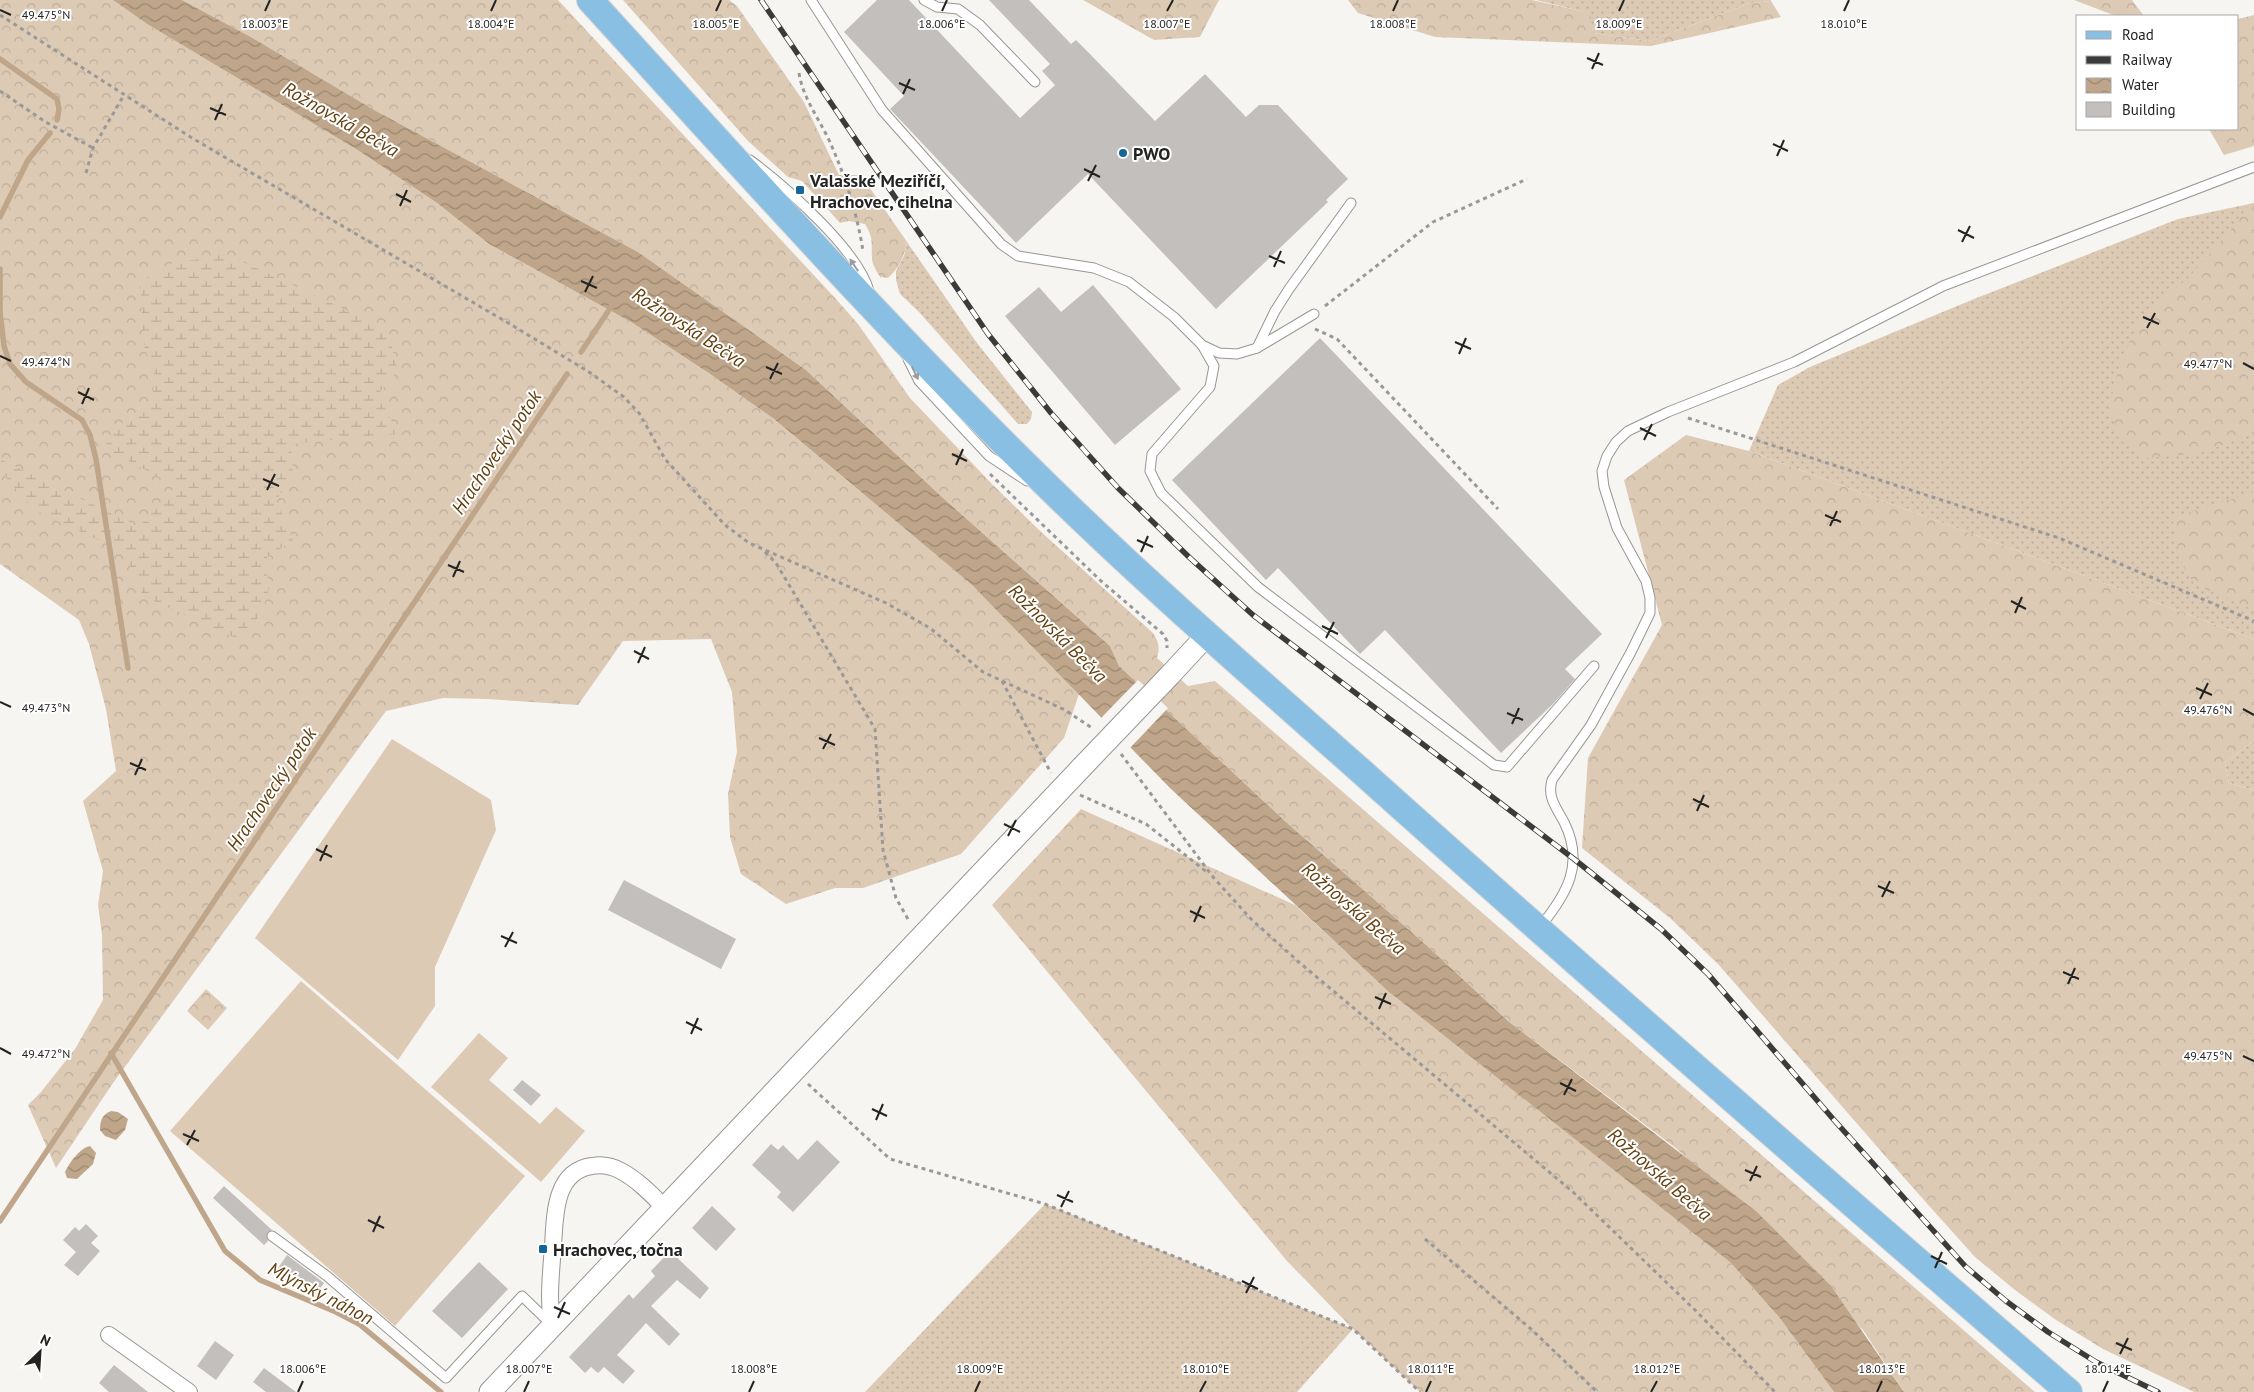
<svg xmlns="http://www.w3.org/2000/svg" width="2254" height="1392" viewBox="0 0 2254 1392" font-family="'PT Sans',sans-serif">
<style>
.grass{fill:url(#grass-dots)}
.forest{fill:url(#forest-crowns)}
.wetland{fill:url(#wetland-marsh)}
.pitch{fill:#ddcab5}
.water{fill:url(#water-waves)}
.pier{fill:#f7f5f2}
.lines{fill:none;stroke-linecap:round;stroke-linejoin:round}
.stream{stroke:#bfa68a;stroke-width:5.5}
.building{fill:#c2bfbd}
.service-casing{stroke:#989694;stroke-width:11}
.minor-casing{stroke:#989694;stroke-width:18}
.tertiary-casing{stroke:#989694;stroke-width:23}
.primary-casing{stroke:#d3d3d3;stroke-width:28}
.path{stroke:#9a9997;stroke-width:3;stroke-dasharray:4 4;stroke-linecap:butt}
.service{stroke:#fff;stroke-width:9}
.minor{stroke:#fff;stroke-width:16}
.tertiary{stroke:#fff;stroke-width:21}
.primary{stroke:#89bfe3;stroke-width:26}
.rail-casing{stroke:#3b3b3a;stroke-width:5.5}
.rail{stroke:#fff;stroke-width:4;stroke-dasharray:11;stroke-linecap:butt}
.tertiary-bridge-casing{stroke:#989694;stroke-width:23;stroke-linecap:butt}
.tertiary-bridge{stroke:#fff;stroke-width:21}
.oneway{fill:#9c9c9c}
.ticks{fill:none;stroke:#232322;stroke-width:2}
.poi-dot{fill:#156698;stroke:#fff;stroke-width:2}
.labels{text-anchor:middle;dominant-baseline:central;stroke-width:4;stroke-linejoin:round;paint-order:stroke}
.poi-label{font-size:18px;font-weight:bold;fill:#232322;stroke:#fff;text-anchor:start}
.water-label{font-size:19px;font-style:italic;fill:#633f0e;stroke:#fff}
.ticks-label{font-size:12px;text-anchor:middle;fill:#232322;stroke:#fff;stroke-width:4;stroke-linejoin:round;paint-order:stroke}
</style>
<defs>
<pattern id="grass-dots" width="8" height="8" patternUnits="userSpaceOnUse" patternTransform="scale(1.25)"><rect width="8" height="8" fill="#ddcab5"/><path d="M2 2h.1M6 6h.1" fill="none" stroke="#bdad9b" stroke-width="1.8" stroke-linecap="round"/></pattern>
<pattern id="forest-crowns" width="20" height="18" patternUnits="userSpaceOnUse" patternTransform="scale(1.25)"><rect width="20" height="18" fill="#ddcab5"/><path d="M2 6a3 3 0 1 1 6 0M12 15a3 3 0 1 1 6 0" fill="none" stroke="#bdad9b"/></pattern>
<pattern id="wetland-marsh" width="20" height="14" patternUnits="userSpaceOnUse" patternTransform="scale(1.25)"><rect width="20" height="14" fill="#ddcab5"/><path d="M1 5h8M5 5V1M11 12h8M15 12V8" fill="none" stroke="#bdad9b"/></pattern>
<pattern id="water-waves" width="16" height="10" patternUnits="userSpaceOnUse" patternTransform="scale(1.25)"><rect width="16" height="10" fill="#bfa68a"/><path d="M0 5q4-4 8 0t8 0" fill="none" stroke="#9b8770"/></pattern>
</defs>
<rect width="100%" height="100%" fill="#f7f5f2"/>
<!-- grass -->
<g class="grass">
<polygon points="1536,0 1771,0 1771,1 1750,3 1650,41 1593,33 1589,13"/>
<polygon points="2254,203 2254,639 1749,451 1778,385 1810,367 1974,299 2178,219"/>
<polygon points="907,242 977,343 1032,412 1031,419 1027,424 1018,424 919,312 900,294 896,280 896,271 904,256"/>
<polygon points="2254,742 2254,790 2229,783 2225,763 2249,744"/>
<polygon points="1045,1204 1063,1211 1353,1329 1297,1392 865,1392"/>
</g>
<!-- forest -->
<g class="forest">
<polygon points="0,0 113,0 147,24 359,151 437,203 489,244 631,322 710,374 774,419 972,585 1079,694 1064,738 961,854 863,888 835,888 786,904 741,874 730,837 728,794 737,752 732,692 711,639 623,641 578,705 487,699 443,698 386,711 113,1083 56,1168 28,1105 41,1092 75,1049 103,1000 102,935 98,905 103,871 83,801 116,771 106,709 89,644 79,620 0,564"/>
<path d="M182,0H558L836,299L858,324L910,398L992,484L1039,530L1153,633C1159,642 1160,648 1157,658L1188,686L1215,681L2035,1392H1904L1863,1330L1677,1149L1508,1021L1424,943L1286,822L1119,666L1110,646L942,497L806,370L638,252L376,111L251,37Z"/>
<path d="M623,0H729L737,6L804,102L839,175H861L907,242C904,257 899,268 888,278L880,277C877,272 872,264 872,259C871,242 874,239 865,224L849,221L840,223L802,181L788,177L748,141Z"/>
<polygon points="1083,0 1219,0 1200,37 1154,40"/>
<polygon points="1348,0 1532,0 1590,13 1593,33 1650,41 1750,3 1771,1 1781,17 1651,46 1435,37 1358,13"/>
<polygon points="2074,0 2132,0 2144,16 2116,16"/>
<polygon points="2254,15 2254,146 2224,155 2209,129 2238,129 2238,19"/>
<polygon points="2254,203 2254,434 2200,453 2147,458 2119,439 2109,406 2121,360 2141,317 2189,277 2235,225 2248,205"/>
<polygon points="1686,435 1749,451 2254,639 2254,742 2249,744 2225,763 2229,783 2254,790 2254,1392 2194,1392 2103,1349 2056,1320 2015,1290 1975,1257 1914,1189 1718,964 1670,918 1582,848 1588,758 1662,625 1624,480"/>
<polygon points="2254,492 2254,610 2194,584 2182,564 2172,518"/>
<polygon points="1081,809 1295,905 1389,991 1731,1263 1779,1317 1834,1392 1420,1392 1353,1329 1287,1261 992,905"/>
<polygon points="206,989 227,1008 208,1030 187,1011"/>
</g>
<!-- wetland -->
<polygon class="wetland" points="226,254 387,329 398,371 378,394 398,434 291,444 293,475 276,500 293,540 265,559 269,588 261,615 236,638 143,596 125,553 35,510 0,471 0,459 139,527 176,486 104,448 116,426 150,409 155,377 144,345 140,282 170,264"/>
<!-- pitch -->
<g class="pitch">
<polygon points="392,739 491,800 496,830 435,967 435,1006 398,1060 255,938"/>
<polygon points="301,981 525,1176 395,1326 170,1131"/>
<polygon points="479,1033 508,1058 489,1080 540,1124 556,1107 585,1131 541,1182 431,1087"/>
</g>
<!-- water -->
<g class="water">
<polygon points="113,0 182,0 251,37 376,111 638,252 806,370 942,497 1110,646 1119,666 1286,822 1424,943 1508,1021 1757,1212 1831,1286 1904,1392 1834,1392 1779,1317 1731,1263 1388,991 1170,788 972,585 774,419 710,374 631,322 489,244 437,203 359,151 147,24"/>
<path d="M111,1111L118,1112L128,1119L125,1130L116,1140L105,1136L100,1130C100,1120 102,1115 111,1111Z"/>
<path d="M90,1146L96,1153L93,1164L77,1179L67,1178L65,1172C69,1163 80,1148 90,1146Z"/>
</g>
<!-- pier -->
<polygon class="pier" points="1138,680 1168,708 1129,749 1100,719"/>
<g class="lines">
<!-- stream -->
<g class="stream">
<polyline points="0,59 57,99 59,109 57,120"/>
<polyline points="0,217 28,160 50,133"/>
<polyline points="0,269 0,312"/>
<polyline points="0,312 4,346 10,364 26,382 82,420 90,435 96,459 128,668"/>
<polyline points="581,352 613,304"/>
<polyline points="111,1053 225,1251 260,1280 336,1312 359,1324 441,1392"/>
<polyline points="0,1221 567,374"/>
</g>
</g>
<!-- building -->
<g class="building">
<polygon points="877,0 909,0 1020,118 1055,85 1042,71 1050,64 989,0 1029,0 1071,44 1076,40 1089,53 1155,121 1205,74 1246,117 1259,105 1278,105 1348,179 1326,200 1328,202 1216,309 1088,174 1016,243 890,109 904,96 844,32"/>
<polygon points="1093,285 1181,389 1115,445 1005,316 1039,287 1061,312"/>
<polygon points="1320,338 1602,634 1565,669 1575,679 1553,704 1501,753 1385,630 1360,654 1278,568 1266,580 1172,480"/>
<polygon points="624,880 736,939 721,969 608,910"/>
<polygon points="522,1080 541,1095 531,1106 513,1090"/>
<polygon points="817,1140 840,1162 793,1212 777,1197 781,1192 752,1165 771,1144 778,1150 783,1145 798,1160"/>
<polygon points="224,1186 272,1230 267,1233 268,1241 264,1245 213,1198"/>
<polygon points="712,1206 736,1229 716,1251 692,1228"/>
<polygon points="86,1224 98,1236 91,1243 100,1251 78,1276 64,1265 76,1252 63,1240 75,1227 79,1231"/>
<polygon points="670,1251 709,1288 700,1299 677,1280 651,1306 680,1334 669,1346 646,1323 617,1355 635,1371 623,1384 604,1367 598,1373 591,1367 585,1373 569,1357 629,1294 633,1299 655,1276 651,1271"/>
<polygon points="287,1255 324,1283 313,1298 284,1279 286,1278 276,1271"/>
<polygon points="479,1262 508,1289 462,1338 432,1311"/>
<polygon points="215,1341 234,1355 216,1380 197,1366"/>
<polygon points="114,1365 148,1392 109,1392 99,1383"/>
<polygon points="264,1368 296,1392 266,1392 253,1382"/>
</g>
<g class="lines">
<!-- service casing -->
<g class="service-casing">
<g id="service">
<polyline points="811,0 882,110 1001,244 1018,256 1094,268 1129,282 1174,317 1202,345 1219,353 1237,354 1257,348 1314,314"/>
<polyline points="924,0 937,7 958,9 980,25 1035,82"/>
<path d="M750,160C785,186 858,250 869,291"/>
<polyline points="1202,345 1214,366 1210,387 1152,454 1150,471 1161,493 1258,587 1494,765 1507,767 1594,666"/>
<polyline points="1257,348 1275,311 1289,289 1351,203"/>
<polyline points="908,359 919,381 989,456 1027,481"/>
<path d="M1540,927C1567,894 1585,864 1564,822C1556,807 1547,797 1552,780L1591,725L1631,652L1650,613V598L1646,581L1617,528L1604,487L1602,471L1607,456L1616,442L1628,431L1668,412L1794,362L1943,286L2254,167"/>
<polyline points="272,1236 327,1276 446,1378 522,1296 551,1324"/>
</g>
</g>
<!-- minor casing -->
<g class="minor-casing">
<g id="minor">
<path d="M552,1326C548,1299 551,1273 553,1246C555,1216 554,1171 592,1166C603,1164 612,1166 621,1171C638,1180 652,1195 665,1208"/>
<polyline points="109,1335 189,1392"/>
</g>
</g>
<!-- tertiary casing -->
<g class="tertiary-casing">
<g id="tertiary">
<polyline points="1170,675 1208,634"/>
<polyline points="490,1392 1082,767"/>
</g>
</g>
<!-- primary casing -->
<g class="primary-casing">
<path id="primary" d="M590,0C746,171 900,344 1067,505C1162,597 1263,684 1362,772C1595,981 1832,1187 2069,1392"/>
</g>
<!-- path -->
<g class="path">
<polyline points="0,15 192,138 515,327 589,372 624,397 639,413 665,459 725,525 749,543 886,603 930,628 983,672 1065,710 1092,728"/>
<path d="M799,73C803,98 818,117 829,140C845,175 857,213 863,251"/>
<polyline points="0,91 44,121 93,148"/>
<polyline points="86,173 93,148 124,95"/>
<polyline points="1325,306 1433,222 1527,179"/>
<polyline points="1315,329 1337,339 1498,509"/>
<polyline points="1688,418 2059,538 2254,621"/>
<polyline points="990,474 1101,581 1163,634 1167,641 1167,648"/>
<polyline points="765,552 776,563 875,729 883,850 896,898 909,921"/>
<polyline points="1002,681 1051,773"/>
<polyline points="1121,754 1213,877 1251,919 1300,963 1573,1192 1696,1311 1775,1392"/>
<polyline points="1080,795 1146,824 1208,873"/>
<polyline points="808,1084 890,1159 1045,1204 1353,1329 1420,1392"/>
<polyline points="1425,1239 1531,1329 1597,1392"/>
</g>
<!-- service -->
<use href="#service" class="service"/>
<!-- minor -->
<use href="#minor" class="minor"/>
<!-- tertiary -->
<use href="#tertiary" class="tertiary"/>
<!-- primary -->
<use href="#primary" class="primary"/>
<!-- rail casing -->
<g class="rail-casing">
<polyline id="rail" points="761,0 988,334 1051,413 1118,488 1190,558 1253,615 1574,859 1661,929 1708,974 1834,1120 1966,1267 2006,1301 2048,1332 2096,1362 2158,1392"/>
</g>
<!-- rail -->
<use href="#rail" class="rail"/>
<!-- tertiary-bridge casing -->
<g class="tertiary-bridge-casing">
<polyline id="tertiary-bridge" points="1082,767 1170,675"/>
</g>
<!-- tertiary-bridge -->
<use href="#tertiary-bridge" class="tertiary-bridge"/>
</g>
<!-- one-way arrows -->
<defs><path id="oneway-solid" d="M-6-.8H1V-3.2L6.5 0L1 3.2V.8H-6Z" transform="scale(1.25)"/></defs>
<g class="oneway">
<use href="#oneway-solid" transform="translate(854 265) rotate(-124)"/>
<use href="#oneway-solid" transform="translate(915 373) rotate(64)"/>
</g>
<!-- ticks -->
<path class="ticks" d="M0,10L11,15M265,11L270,0M491,11L496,0M716,11L721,0M942,11L947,0M1167,11L1173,0M1393,11L1398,0M1619,11L1624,0M1844,11L1849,0M1587,58L1603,65M1592,69L1599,53M899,83L915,90M903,94L910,79M210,108L226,115M215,120L222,104M1773,144L1788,151M1777,156L1784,140M1084,169L1100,177M1088,181L1096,165M396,194L411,202M400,206L407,190M1958,230L1974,238M1962,242L1970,226M1269,256L1285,263M1274,267L1281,251M581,281L597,288M585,292L593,276M2143,317L2159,324M2147,328L2155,313M1455,342L1471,349M1459,354L1466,338M0,356L11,361M2243,363L2254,369M766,367L782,374M770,379L778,363M78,392L94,400M82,404L89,388M1640,428L1656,436M1644,440L1652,424M952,454L967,461M956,465L963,449M263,479L279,486M267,490L275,474M1825,515L1841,522M1830,526L1837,511M1137,540L1153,547M1141,552L1148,536M448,565L464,572M453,577L460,561M2011,601L2026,609M2015,613L2022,597M1322,626L1338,634M1326,638L1334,622M634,651L649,659M638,663L645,647M2196,688L2212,695M2200,699L2208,683M0,702L11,707M2243,709L2254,715M1507,713L1523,720M1512,724L1519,708M819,738L835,745M823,749L831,734M130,763L146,770M135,775L142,759M1693,799L1709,807M1697,811L1704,795M1004,824L1020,832M1008,836L1016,820M316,849L332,857M320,861L327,845M1878,886L1894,893M1882,897L1890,881M1190,911L1205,918M1194,922L1201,906M501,936L517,943M505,947L513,932M2063,972L2079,979M2068,984L2075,968M1375,997L1391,1004M1379,1009L1386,993M686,1022L702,1030M691,1034L698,1018M0,1048L11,1054M2243,1056L2254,1061M1560,1083L1576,1091M1564,1095L1572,1079M872,1109L887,1116M876,1120L883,1104M183,1134L199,1141M187,1145L195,1130M1745,1170L1761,1177M1750,1181L1757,1166M1057,1195L1073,1202M1061,1207L1069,1191M368,1220L384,1228M373,1232L380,1216M1931,1256L1947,1264M1935,1268L1942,1252M1242,1281L1258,1289M1246,1293L1254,1277M554,1307L570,1314M558,1318L565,1302M2116,1343L2132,1350M2120,1354L2128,1338M298,1392L303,1381M524,1392L529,1381M749,1392L754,1381M975,1392L980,1381M1200,1392L1206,1381M1426,1392L1431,1381M1651,1392L1657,1381M1877,1392L1882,1381M2103,1392L2108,1381"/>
<!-- markers -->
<g class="poi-dot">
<circle cx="1123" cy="153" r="5"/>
<rect x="795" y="185" width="10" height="10" rx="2.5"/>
<rect x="538" y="1244" width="10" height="10" rx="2.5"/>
</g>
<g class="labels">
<!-- poi labels -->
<g class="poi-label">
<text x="1133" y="153">PWO</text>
<text x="810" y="180">Valašské Meziříčí,<tspan x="810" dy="21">Hrachovec, cihelna</tspan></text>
<text x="553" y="1249">Hrachovec, točna</text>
</g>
<!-- water labels -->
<g class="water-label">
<text transform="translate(341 119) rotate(30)">Rožnovská Bečva</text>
<text transform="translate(689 327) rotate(33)">Rožnovská Bečva</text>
<text transform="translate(496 452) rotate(-56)">Hrachovecký potok</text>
<text transform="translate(1058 633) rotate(45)">Rožnovská Bečva</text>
<text transform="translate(271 789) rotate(-56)">Hrachovecký potok</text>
<text transform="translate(1354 908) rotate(41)">Rožnovská Bečva</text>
<text transform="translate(1660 1174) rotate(41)">Rožnovská Bečva</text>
<text transform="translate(321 1293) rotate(27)">Mlýnský náhon</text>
</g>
</g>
<g class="ticks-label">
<text x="46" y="19">49.475°N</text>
<text x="265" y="28">18.003°E</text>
<text x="491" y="28">18.004°E</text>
<text x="716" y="28">18.005°E</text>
<text x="942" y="28">18.006°E</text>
<text x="1167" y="28">18.007°E</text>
<text x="1393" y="28">18.008°E</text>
<text x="1619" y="28">18.009°E</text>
<text x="1844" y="28">18.010°E</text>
<text x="46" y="366">49.474°N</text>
<text x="2208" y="368">49.477°N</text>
<text x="46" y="712">49.473°N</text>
<text x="2208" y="714">49.476°N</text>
<text x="46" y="1058">49.472°N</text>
<text x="2208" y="1060">49.475°N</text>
<text x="303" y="1373">18.006°E</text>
<text x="529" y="1373">18.007°E</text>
<text x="754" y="1373">18.008°E</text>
<text x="980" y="1373">18.009°E</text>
<text x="1206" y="1373">18.010°E</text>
<text x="1431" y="1373">18.011°E</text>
<text x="1657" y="1373">18.012°E</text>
<text x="1882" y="1373">18.013°E</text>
<text x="2108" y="1373">18.014°E</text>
</g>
<!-- legend -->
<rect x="2076" y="15" width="162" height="115" fill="#ffffff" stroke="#a7a7a7"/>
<rect x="2086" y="31" width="25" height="8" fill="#89bfe3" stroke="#a7a7a7"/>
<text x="2122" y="40" font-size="15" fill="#232322">Road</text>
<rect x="2086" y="56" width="25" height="8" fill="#3b3b3a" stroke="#a7a7a7"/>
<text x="2122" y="65" font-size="15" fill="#232322">Railway</text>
<rect x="2086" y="78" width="25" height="15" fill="url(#water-waves)" stroke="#a7a7a7"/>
<text x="2122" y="90" font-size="15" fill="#232322">Water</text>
<rect x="2086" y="102" width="25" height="15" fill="#c2bfbd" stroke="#a7a7a7"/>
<text x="2122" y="115" font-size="15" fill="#232322">Building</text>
<!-- north arrow -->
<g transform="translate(40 1352) rotate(25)" stroke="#ffffff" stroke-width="4" paint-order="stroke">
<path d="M0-4L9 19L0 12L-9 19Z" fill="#232322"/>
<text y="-8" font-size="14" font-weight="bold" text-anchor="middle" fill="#232322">N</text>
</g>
</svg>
